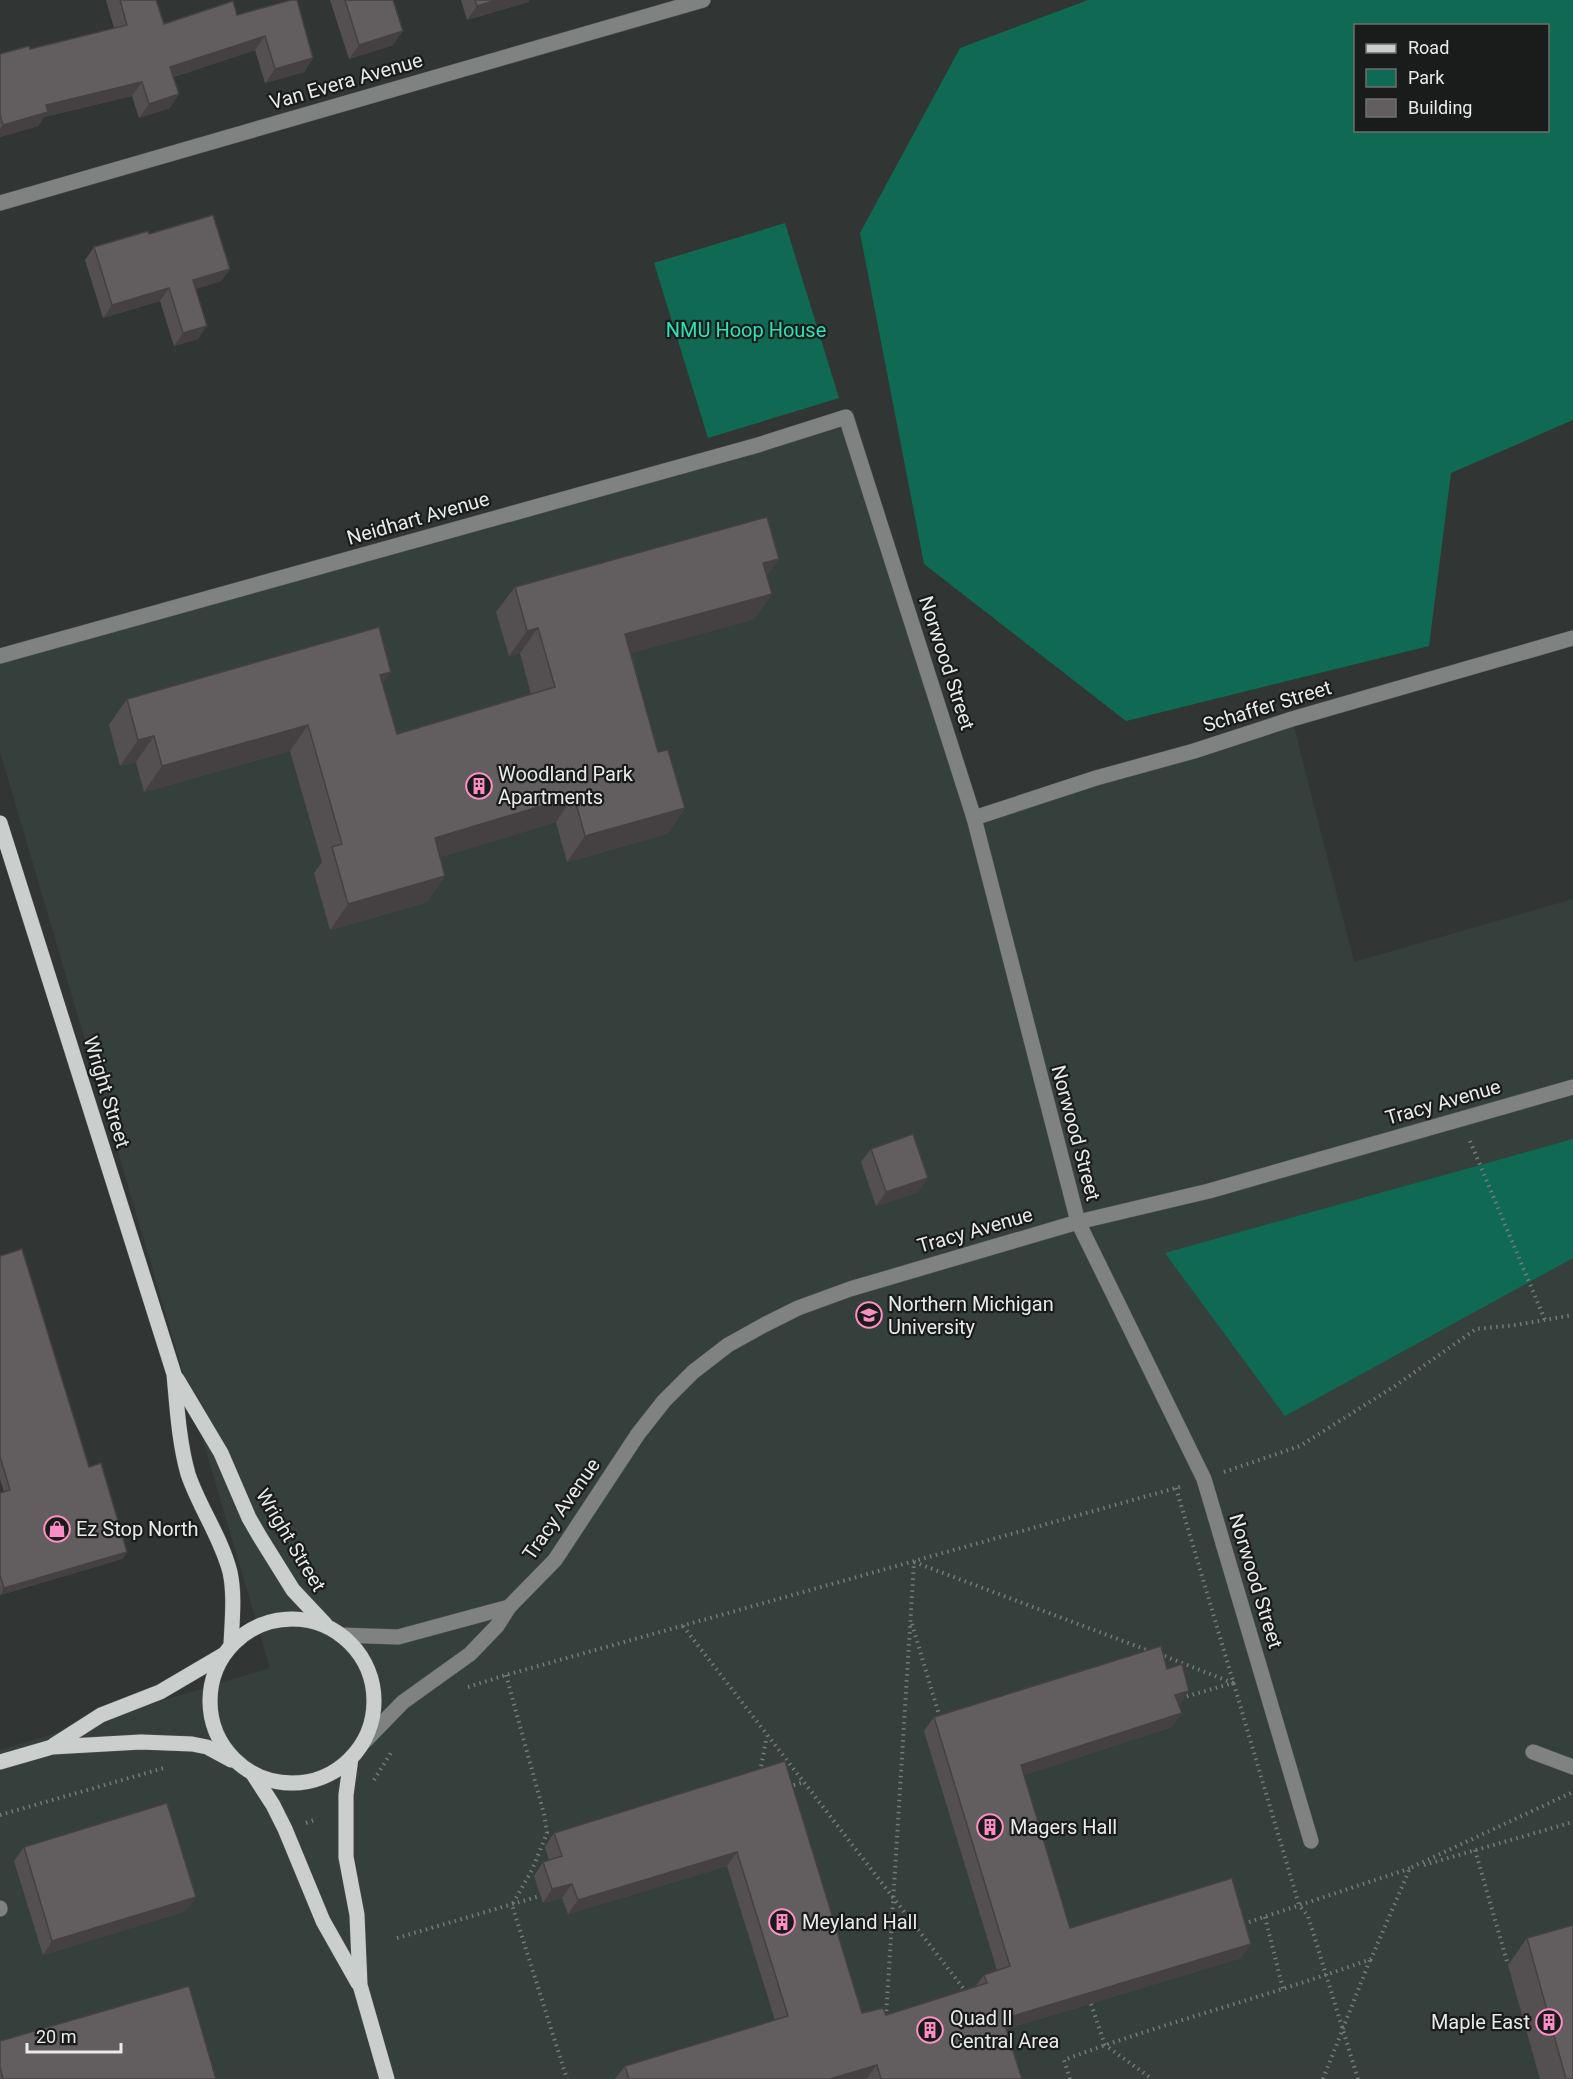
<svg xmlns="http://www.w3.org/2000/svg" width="1573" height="2079" viewBox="0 0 1573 2079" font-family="Roboto,sans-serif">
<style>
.built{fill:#35403d}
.green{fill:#106a53;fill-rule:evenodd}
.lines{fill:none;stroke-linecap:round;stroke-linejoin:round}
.minor-casing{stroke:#4e5251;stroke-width:16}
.major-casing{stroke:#4e5251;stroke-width:16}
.path{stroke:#767a79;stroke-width:4;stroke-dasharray:1.5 4.5;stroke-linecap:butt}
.minor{stroke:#7f8281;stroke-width:15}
.major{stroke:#cacfcd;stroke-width:15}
.wall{fill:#545052}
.shaded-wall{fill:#454142}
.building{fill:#625d5f;stroke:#454142;stroke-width:1.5}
.labels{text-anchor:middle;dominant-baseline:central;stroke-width:4.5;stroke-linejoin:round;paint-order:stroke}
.street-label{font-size:20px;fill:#e8ebea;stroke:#1a1c1b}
.park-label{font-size:20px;fill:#29e4b6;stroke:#1a1c1b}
.poi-label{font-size:20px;fill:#e8ebea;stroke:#1a1c1b;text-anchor:start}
</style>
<rect width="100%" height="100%" fill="#313534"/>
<!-- built -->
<polygon class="built" points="853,409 974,818 1292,719 1354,962 1573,899 1573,2079 0,2079 0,1750 270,1668 0,752 0,663"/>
<!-- green -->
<g class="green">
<path d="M1088,0H1573V420L1451,473L1429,646L1126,721L924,564L860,233L960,48ZM1356,26H1548V130H1356Z"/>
<polygon points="785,223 839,398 708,438 654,263"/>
<polygon points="1573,1139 1573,1258 1285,1416 1165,1253"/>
</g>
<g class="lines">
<!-- minor casing -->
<g class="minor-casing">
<g id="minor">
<polyline points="0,203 703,0"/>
<polyline points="0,656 758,445 846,417 974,818 1078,1222 1204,1479 1311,1841"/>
<polyline points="974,818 1096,778 1194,751 1292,719 1573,638"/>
<polyline points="340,1635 398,1637 509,1607"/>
<polyline points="363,1743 403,1702 470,1654 497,1626 509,1607 555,1560 638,1434 664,1401 693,1372 728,1345 764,1325 798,1308 850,1289 1078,1222 1209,1191 1573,1087"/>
<polyline points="1533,1752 1573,1767"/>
<polyline points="0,1908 0,1909"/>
</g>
</g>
<!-- major casing -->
<g class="major-casing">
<g id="major">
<path d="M0,823L174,1374C177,1407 179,1442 188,1474C199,1507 221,1537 230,1572C235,1595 232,1621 231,1645"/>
<polyline points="177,1379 221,1453 249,1518 260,1537 293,1590 325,1624"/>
<circle cx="292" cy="1701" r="82"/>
<polyline points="54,1745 101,1715 160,1692 223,1655"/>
<polyline points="351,1758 346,1795 346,1857 357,1915 360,1985 387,2079"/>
<polyline points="0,1762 52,1747 141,1742 192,1744 207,1747 231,1760"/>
<polyline points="253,1774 273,1805 285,1829 323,1921 358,1983"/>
</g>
</g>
<!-- path -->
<g class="path">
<polyline points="1470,1141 1545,1320"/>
<polyline points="1224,1472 1300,1446 1395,1386 1476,1329 1516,1325 1573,1315"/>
<polyline points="1176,1488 1299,1905 1308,1916 1358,2079"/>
<polyline points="912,1624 940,1718"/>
<polyline points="683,1626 967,1993"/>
<polyline points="1159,1654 1233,1683 1181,1698"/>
<polyline points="506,1675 544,1814 547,1833 532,1870 512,1905 567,2079"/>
<polyline points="468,1687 506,1675 1183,1486"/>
<polyline points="760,1772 767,1736"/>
<polyline points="374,1780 392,1751"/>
<polyline points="788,1787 804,1782"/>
<polyline points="0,1815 164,1768"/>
<polyline points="306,1823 317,1819"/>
<polyline points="1475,1850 1508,1965"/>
<polyline points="1424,1865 1573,1822"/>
<polyline points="1265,1917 1283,1989"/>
<polyline points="1249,1922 1411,1868"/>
<polyline points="397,1938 540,1896"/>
<polyline points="1091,2004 1105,2045 1152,2079"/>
<polyline points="886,2017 914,1562 1152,1652"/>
<path d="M1070,2079L1064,2060C1165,2022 1270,1996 1371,1959L1410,1868L1573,1792"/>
<polyline points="1323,2079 1370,1960"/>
</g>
<!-- minor -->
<use href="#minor" class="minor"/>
<!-- major -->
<use href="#major" class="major"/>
</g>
<!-- wall -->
<g class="wall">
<polygon points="106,0 156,0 164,24 237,15 313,58 304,72 265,83 255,50 174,77 170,108 139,118 132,96 44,117 38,126 0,137 0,54 30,49 114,28"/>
<polygon points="330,0 393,0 393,45 349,59"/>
<polygon points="461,0 529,0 528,2 467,20"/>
<polygon points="149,234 230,269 221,281 196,289 198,339 174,346 160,301 103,318 85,260 94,247"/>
<polygon points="779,559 767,576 772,594 754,619 631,653 658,752 685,808 667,834 567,862 556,822 440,857 445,876 427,902 330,930 314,873 322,862 290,751 144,792 136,762 120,766 109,725 127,699 383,684 397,734 531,694 520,653 509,656 496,612 515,587"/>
<polygon points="871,1149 918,1192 876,1206 861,1162"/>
<polygon points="0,1256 89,1467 127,1552 122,1559 0,1595 0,1493 4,1492 0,1479"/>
<polygon points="1167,1669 1189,1691 1179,1705 1172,1727 1024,1775 1070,1928 1241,1958 1006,2029 1022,2079 615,2079 625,2066 775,2020 727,1866 568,1914 562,1898 543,1903 534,1876 543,1862 549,1860 545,1847 554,1833 785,1761 862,2013 886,2015 975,1987 984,1975 997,1970 924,1731 934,1717"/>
<polygon points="24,1847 186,1911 43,1955 14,1861"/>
<polygon points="1527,1938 1573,2079 1540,2079 1508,1965"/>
<polygon points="0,2041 216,2079 0,2079"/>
</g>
<!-- shaded-wall -->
<g class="shaded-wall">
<polygon points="497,0 529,0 528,2 467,20 477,6"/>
<polygon points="403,31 393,45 349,59 359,45"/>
<polygon points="265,36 255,50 161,81 170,67"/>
<polygon points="313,58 304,72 265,83 275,69"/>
<polygon points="142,82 132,96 44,117 38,126 0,137 0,129 3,125 46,105"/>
<polygon points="179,94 170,108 139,118 149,104"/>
<polygon points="230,269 221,281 184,293 193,280"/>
<polygon points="169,288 160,301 103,318 112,305"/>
<polygon points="207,326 198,339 174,346 183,333"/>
<polygon points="779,559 761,585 763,563"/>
<polygon points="772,594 754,619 607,660 625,634"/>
<polygon points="538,628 520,653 509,656 527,631"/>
<polygon points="391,672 373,698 380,675"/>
<polygon points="308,725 290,751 144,792 162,766"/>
<polygon points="154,736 136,762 120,766 138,740"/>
<polygon points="574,796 556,822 417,864 435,838"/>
<polygon points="685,808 667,834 567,862 585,836"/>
<polygon points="445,876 427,902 330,930 348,904"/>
<polygon points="928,1178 918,1192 876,1206 886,1192"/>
<polygon points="127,1552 122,1559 0,1595 4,1588"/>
<polygon points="1189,1691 1179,1705 1165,1709 1175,1695"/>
<polygon points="1182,1713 1172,1727 1011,1779 1021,1765"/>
<polygon points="737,1852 727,1866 568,1914 578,1900"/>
<polygon points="572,1884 562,1898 543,1903 552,1889"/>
<polygon points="196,1897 186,1911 43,1955 52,1941"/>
<polygon points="1251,1944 1241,1958 993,2033 1003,2019"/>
<polygon points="877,2065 866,2079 830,2079"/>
</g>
<!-- building -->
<g class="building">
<polygon points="120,0 156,0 164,24 233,1 237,15 291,0 297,0 313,58 275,69 265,36 170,67 179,94 149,104 142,82 46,105 48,112 3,125 0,115 0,54 29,46 30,49 127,25"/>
<polygon points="345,0 393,0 403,31 359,45"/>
<polygon points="475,0 497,0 477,6"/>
<polygon points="213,215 230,269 193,280 207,326 183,333 169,288 112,305 94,247 148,231 149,234"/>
<polygon points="767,517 779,559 763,563 772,594 625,634 658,752 668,750 685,808 585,836 574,796 435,838 445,876 348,904 332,847 342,844 308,725 162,766 154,736 138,740 127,699 379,627 391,672 380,675 397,734 555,687 538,628 527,631 515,587"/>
<polygon points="913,1134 928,1178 886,1192 871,1149"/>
<polygon points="22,1249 89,1467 101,1463 127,1552 4,1588 0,1575 0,1493 10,1490 0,1456 0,1256"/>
<polygon points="1161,1646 1167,1669 1182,1664 1189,1691 1175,1695 1182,1713 1021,1765 1070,1928 1232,1878 1251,1944 1003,2019 1022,2079 881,2079 877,2065 830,2079 629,2079 625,2066 788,2016 737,1852 578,1900 572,1884 552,1889 543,1862 562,1856 554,1833 785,1761 862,2013 883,2008 886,2015 987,1983 984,1975 1010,1966 934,1717"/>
<polygon points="167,1803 196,1897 52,1941 24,1847"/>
<polygon points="1573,1925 1573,2079 1566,2079 1527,1938"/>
<polygon points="189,1986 216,2079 3,2079 0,2067 0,2041"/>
</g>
<!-- icons -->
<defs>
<g id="building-ring" transform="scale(1.35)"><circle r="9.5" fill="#1a1c1b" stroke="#fb8fc5" stroke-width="1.5"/><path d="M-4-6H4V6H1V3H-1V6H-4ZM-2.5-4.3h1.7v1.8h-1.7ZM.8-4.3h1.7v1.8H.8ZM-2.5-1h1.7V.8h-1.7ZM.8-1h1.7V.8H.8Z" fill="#fb8fc5"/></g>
<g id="university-ring" transform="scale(1.35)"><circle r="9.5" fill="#1a1c1b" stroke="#fb8fc5" stroke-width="1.5"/><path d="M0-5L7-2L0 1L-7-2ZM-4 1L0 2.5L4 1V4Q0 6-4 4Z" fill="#fb8fc5"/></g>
<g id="shop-ring" transform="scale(1.35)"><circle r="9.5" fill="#1a1c1b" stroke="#fb8fc5" stroke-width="1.5"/><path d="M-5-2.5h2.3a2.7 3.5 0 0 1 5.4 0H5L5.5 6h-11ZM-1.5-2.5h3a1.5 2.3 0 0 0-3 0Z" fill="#fb8fc5"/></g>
</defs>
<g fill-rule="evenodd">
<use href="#building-ring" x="479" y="786"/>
<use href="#university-ring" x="869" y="1315"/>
<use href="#shop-ring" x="57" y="1529"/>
<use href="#building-ring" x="990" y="1827"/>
<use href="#building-ring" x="782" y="1922"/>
<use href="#building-ring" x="1549" y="2022"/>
<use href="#building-ring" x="930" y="2030"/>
</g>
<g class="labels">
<!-- street labels -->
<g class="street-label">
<text transform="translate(346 81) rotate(-16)">Van Evera Avenue</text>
<text transform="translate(418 518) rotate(-16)">Neidhart Avenue</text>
<text transform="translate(947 663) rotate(72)">Norwood Street</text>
<text transform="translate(1267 706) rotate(-17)">Schaffer Street</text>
<text transform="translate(107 1092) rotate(73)">Wright Street</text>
<text transform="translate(1443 1102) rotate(-16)">Tracy Avenue</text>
<text transform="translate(1076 1133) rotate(75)">Norwood Street</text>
<text transform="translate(975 1230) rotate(-16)">Tracy Avenue</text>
<text transform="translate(561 1509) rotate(-55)">Tracy Avenue</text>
<text transform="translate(291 1540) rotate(59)">Wright Street</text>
<text transform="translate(1256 1581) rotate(73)">Norwood Street</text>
</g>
<!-- park labels -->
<g class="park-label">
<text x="746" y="330">NMU Hoop House</text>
</g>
<!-- poi labels -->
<g class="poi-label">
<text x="498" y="774">Woodland Park<tspan x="498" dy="23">Apartments</tspan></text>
<text x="888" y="1304">Northern Michigan<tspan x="888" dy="23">University</tspan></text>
<text x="76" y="1529">Ez Stop North</text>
<text x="1010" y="1827">Magers Hall</text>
<text x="802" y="1922">Meyland Hall</text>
<text x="950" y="2018">Quad II<tspan x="950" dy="23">Central Area</tspan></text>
<text x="1530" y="2022" text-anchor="end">Maple East</text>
</g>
</g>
<!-- legend -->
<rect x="1354" y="24" width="195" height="108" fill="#1a1c1b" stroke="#6c6f6e" stroke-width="1.5"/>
<rect x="1366" y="44" width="30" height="9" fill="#cacfcd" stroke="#6c6f6e" stroke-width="1.5"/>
<text x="1408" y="54" font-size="18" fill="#e8ebea">Road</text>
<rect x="1366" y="69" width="30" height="18" fill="#106a53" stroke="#6c6f6e" stroke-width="1.5"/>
<text x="1408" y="84" font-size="18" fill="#e8ebea">Park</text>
<rect x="1366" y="99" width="30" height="18" fill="#625d5f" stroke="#6c6f6e" stroke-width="1.5"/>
<text x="1408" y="114" font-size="18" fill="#e8ebea">Building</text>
<!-- scale -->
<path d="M27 2043v9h94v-9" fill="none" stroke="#e8ebea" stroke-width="3"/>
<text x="36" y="2043" font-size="18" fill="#e8ebea" stroke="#1a1c1b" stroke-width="4.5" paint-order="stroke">20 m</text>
</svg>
